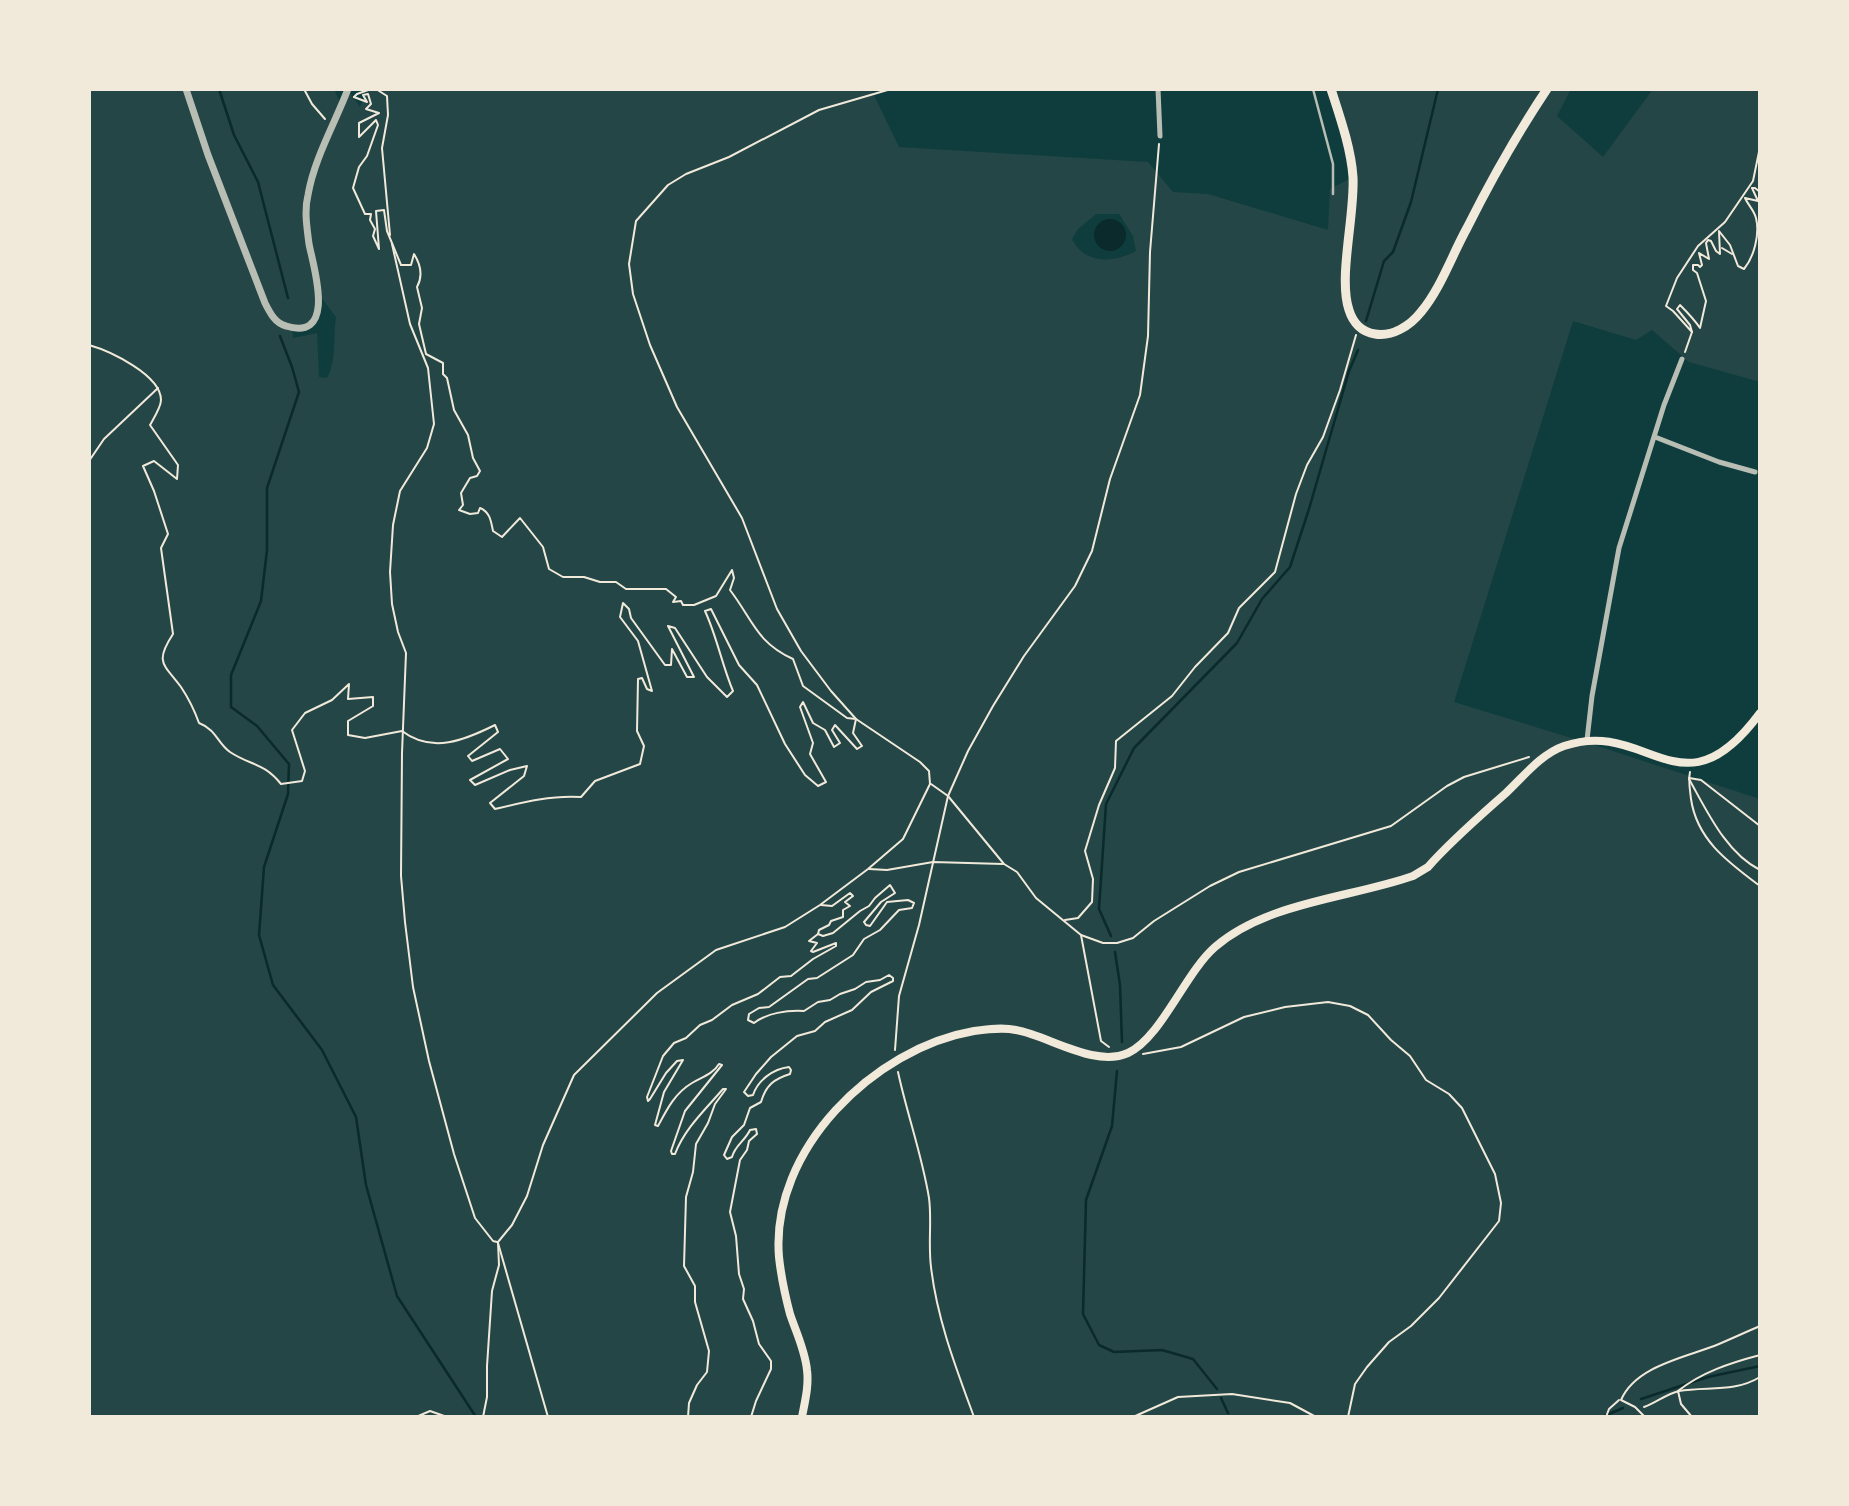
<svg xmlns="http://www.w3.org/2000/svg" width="1849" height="1506" viewBox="0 0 1849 1506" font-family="'Titillium Web',sans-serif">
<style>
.green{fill:#244646;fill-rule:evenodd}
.water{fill:#0a2a2b}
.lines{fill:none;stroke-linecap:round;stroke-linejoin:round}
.stream{stroke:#0a2a2b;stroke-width:2.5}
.path{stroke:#f1e9da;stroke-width:2}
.service{stroke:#b8beb3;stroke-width:2.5}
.minor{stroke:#b8beb3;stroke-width:5}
.tertiary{stroke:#b8beb3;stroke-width:7}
.secondary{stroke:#f1e9da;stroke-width:8}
.primary{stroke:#f1e9da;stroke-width:9}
</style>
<rect width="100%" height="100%" fill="#0f3d3e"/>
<!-- green -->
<path class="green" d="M89,89H334L341,105L348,90L360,107L368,89H871L899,147L1148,162L1173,192L1208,194L1328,230L1330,189L1353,177L1333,89H1571L1557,116L1603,157L1653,89H1760V382L1689,362L1652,330L1636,340L1573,321L1454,702L1591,744L1760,799V1417H89ZM1096,214H1119L1133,236L1136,251C1114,263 1085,265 1072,239L1078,229ZM320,296L336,317C333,337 337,360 327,378L319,377L317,333L293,338L292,328L311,322Z"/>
<!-- water -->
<circle class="water" cx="1110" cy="235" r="16"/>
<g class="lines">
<!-- stream -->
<g class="stream">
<polyline points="219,89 234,135 258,182 288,298"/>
<polyline points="1366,321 1384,261 1393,252 1411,202 1438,89"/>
<polyline points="280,336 292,367 299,392 267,488 267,550 261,601 231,675 231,707 257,726 289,764 288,794 264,867 259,935 273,985 322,1050 356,1117 366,1185 397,1296 476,1417"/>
<polyline points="1111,936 1099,909 1106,804 1134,748 1237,643 1262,599 1290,567 1309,509 1349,371 1358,350"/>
<polyline points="1115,952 1120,985 1122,1042"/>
<polyline points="1117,1071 1112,1126 1086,1200 1083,1314 1099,1345 1114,1352 1162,1350 1193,1359 1217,1389"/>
<polyline points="1221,1398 1228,1413"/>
<polyline points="1641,1399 1708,1377 1760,1366"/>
<polyline points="1602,1417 1623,1408"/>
</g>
<!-- path -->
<g class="path">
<polyline points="304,89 312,104 325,119"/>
<polyline points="376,89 387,96 388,115 382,148 390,235"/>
<polyline points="354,97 357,94 371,89"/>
<polyline points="392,244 410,324 428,368 434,424 427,448 400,491 393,525 390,572 392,604 398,632 406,653 402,753 401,876 405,922 413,987 429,1061 454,1154 475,1218 493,1241 497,1242"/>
<polyline points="1722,248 1732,254"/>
<path d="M1692,332L1690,325L1677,309L1680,305C1688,313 1694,319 1700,328L1706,301L1697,273L1693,270V265H1698L1700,267L1702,265L1699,253L1709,259L1706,243L1708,240L1711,241L1716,251L1720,254L1719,231L1730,245L1738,266L1744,269C1754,257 1760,234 1756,218C1754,210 1748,205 1745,198L1758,201L1752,188H1755L1760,192"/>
<path d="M89,345C110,351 161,375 161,400C161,407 154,418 150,425L178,465L177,479L154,461L143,466L154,491L168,534L161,548L173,634C154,663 164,664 181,687C189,699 194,709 199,723C217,730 217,743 230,752C251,766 263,762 281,784L302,781L305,771L292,730L305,713L332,700L349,684L348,699L373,697V706L348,721V735L365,738L402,731C432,754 465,740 495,725L498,732L468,756L472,761L500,749L508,759L470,780L475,785L510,770L527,766L524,776L490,803L495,809C524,802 552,795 581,797L595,781L640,764L644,746L637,731L638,679L642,678L647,689L652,691L638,641L620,617L623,603L629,609L631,618L665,665H671L672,649L687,677H694L668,626L675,628L707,677L727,697L733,691C722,665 717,637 705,611L711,609L739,665L757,685L785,744L805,775L818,786L826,782L810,754L813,743L800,707L803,702L813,723L825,730L834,747L840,743L832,730L835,725L857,749L862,746L853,733L856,719L847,718L803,686L793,659C756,642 753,620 730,590L734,578L732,570L716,596L694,605H683L681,601L673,602L676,597L666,589H626L616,582H600L584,577H563L549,569L543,547L520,518L502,537L493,531C491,521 490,512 480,508L478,513L470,514L459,510L463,505L461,493L470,478L477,476L480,471L473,458L468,435L454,410L447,378L443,374V363L426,354L419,324L422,308L417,287C423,276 421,265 414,254L411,265H401L387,231L384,210L376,211L379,249L373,236L375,229L370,220L371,214H365L353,188L359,167L367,156L378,125L376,120L359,137V123L379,113L366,109L371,104L368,94L363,95L367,102L354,97"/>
<polyline points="1685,352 1692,332 1673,311 1666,306 1677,278 1698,246 1725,222 1753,181 1760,147"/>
<polyline points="89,461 104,439 158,388"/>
<path d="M1690,772C1688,781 1690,789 1691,799C1697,840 1728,862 1760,886"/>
<polyline points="1689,778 1701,780 1760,826"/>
<path d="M1689,779C1707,811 1726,853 1760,870"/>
<polyline points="931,784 948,796 1004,864 1017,872 1036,898 1081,935 1103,943 1117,943 1133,938 1154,921 1210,886 1239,872 1391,826 1447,786 1464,777 1529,757"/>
<polyline points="869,869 887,870 933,862 1003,864"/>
<polyline points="1065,920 1078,918 1092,902 1093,879 1085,851 1099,805 1115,768 1116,741 1172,696 1195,667 1228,633 1239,608 1275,572 1296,494 1307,465 1323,437 1340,390 1356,335"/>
<polyline points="1081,935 1101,1041 1109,1047"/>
<polyline points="895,1050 899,996 919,925 948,796 968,751 993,706 1024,656 1075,586 1092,551 1110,479 1140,395 1148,336 1150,252 1159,144"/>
<polyline points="1143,1054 1181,1047 1244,1017 1285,1007 1328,1002 1350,1006 1368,1015 1391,1040 1410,1056 1426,1080 1449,1094 1462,1108 1495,1174 1501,1203 1499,1221 1439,1298 1411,1326 1389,1342 1367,1367 1355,1384 1348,1417"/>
<path d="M898,1072C907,1114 922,1155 929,1198C932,1220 928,1244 931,1267C937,1319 956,1368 974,1417"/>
<polyline points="498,1242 512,1225 527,1196 543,1145 574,1075 657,993 716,950 785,927 820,905 868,869 903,839 930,784 929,771 920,762 856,719 831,691 801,651 777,609 742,518 677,407 650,345 633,294 629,264 636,221 668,185 686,174 729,157 819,110 891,89"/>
<polyline points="498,1243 548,1417"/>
<path d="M1644,1407C1656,1403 1666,1394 1679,1391C1707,1386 1734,1393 1760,1377"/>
<polyline points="416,1417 430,1411 447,1417"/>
<polyline points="483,1417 487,1397 487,1366 492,1291 499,1265 498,1243"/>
<path d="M688,1417L689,1403L697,1385L707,1372L709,1351L695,1302V1286L684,1266L686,1197L693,1172L696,1144L708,1123L715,1104L726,1089H723C705,1110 685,1128 675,1154H672L671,1151L685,1111L722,1065L719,1064C713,1074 702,1077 692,1083C675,1093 667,1109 658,1126L655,1125L664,1092L683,1060L677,1061L666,1073L650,1099L648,1101L647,1097L663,1056L674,1043L686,1038L700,1025L712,1020L732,1005L758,994L780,977L791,976L813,959L836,946V943L813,952L811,951L817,943L809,941L818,934L819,930L829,925L831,921L843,917V910L850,906L845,902L853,896L850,893L832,906L821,905"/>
<path d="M751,1417L756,1401L771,1369V1361L759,1344L753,1321L743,1299L744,1289L739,1274L736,1236L730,1212L740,1160L747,1150L749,1141L757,1134L756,1129L750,1130C745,1141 735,1145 732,1157L727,1159L724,1155L732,1137L744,1125L750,1108L761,1102C766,1085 774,1079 790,1074L791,1070L789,1067C773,1069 758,1080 753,1095L748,1096L744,1092L756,1074L771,1057L797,1036L815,1031L825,1022L852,1010L871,992L893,981V978L889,975L880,980L866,982L855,989L840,994L830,1000L818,1002L804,1011C787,1010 767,1013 754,1023L748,1020L749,1014L759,1008L769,1007L808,979L817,978L853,955L864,939L880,930L899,910L912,908L914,903L908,900L887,902L870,926L866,925L864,922L881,902L895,893L890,885L875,898L869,906L860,911L833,933L823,936L818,934"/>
<polyline points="1133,1417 1178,1397 1232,1394 1290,1403 1316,1417"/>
<polyline points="1606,1417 1609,1409 1619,1400"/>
<path d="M1645,1417L1635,1407L1621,1400C1636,1365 1688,1357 1719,1344C1733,1338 1746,1332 1760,1326"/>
<path d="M1692,1417L1681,1404L1678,1391C1702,1372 1730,1363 1760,1355"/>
</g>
<!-- service -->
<polyline class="service" points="1313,89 1333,164 1333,194"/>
<!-- minor -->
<g class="minor">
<polyline points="1158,89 1160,136"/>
<polyline points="1655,437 1719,462 1755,472"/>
<polyline points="1587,740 1592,696 1619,548 1664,405 1682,359"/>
</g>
<!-- tertiary -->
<path class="tertiary" d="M186,89L208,155L265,303C270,313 275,323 286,326C338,342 313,265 309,244C307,228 304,211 308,195C314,159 335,123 348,89"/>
<!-- secondary -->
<path class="secondary" d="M802,1417C805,1401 809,1386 807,1370C805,1350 796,1332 790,1314C785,1295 781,1276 779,1257C770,1150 874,1048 974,1031C988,1029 1003,1027 1016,1030C1049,1036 1095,1068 1128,1053C1161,1038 1185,973 1215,947C1267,902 1350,898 1413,876L1428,867C1452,840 1479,817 1506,793C1523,777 1541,754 1564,746C1648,717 1681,820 1760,713"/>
<!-- primary -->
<path class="primary" d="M1331,89C1340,117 1351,148 1353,177C1355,215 1338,278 1349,310C1353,323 1362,332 1375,334C1392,337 1410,326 1421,312C1441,288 1452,255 1467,228C1491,180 1517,134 1547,89"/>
</g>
<!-- border -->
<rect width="1849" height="1506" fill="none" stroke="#f1e9da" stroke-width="182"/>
</svg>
